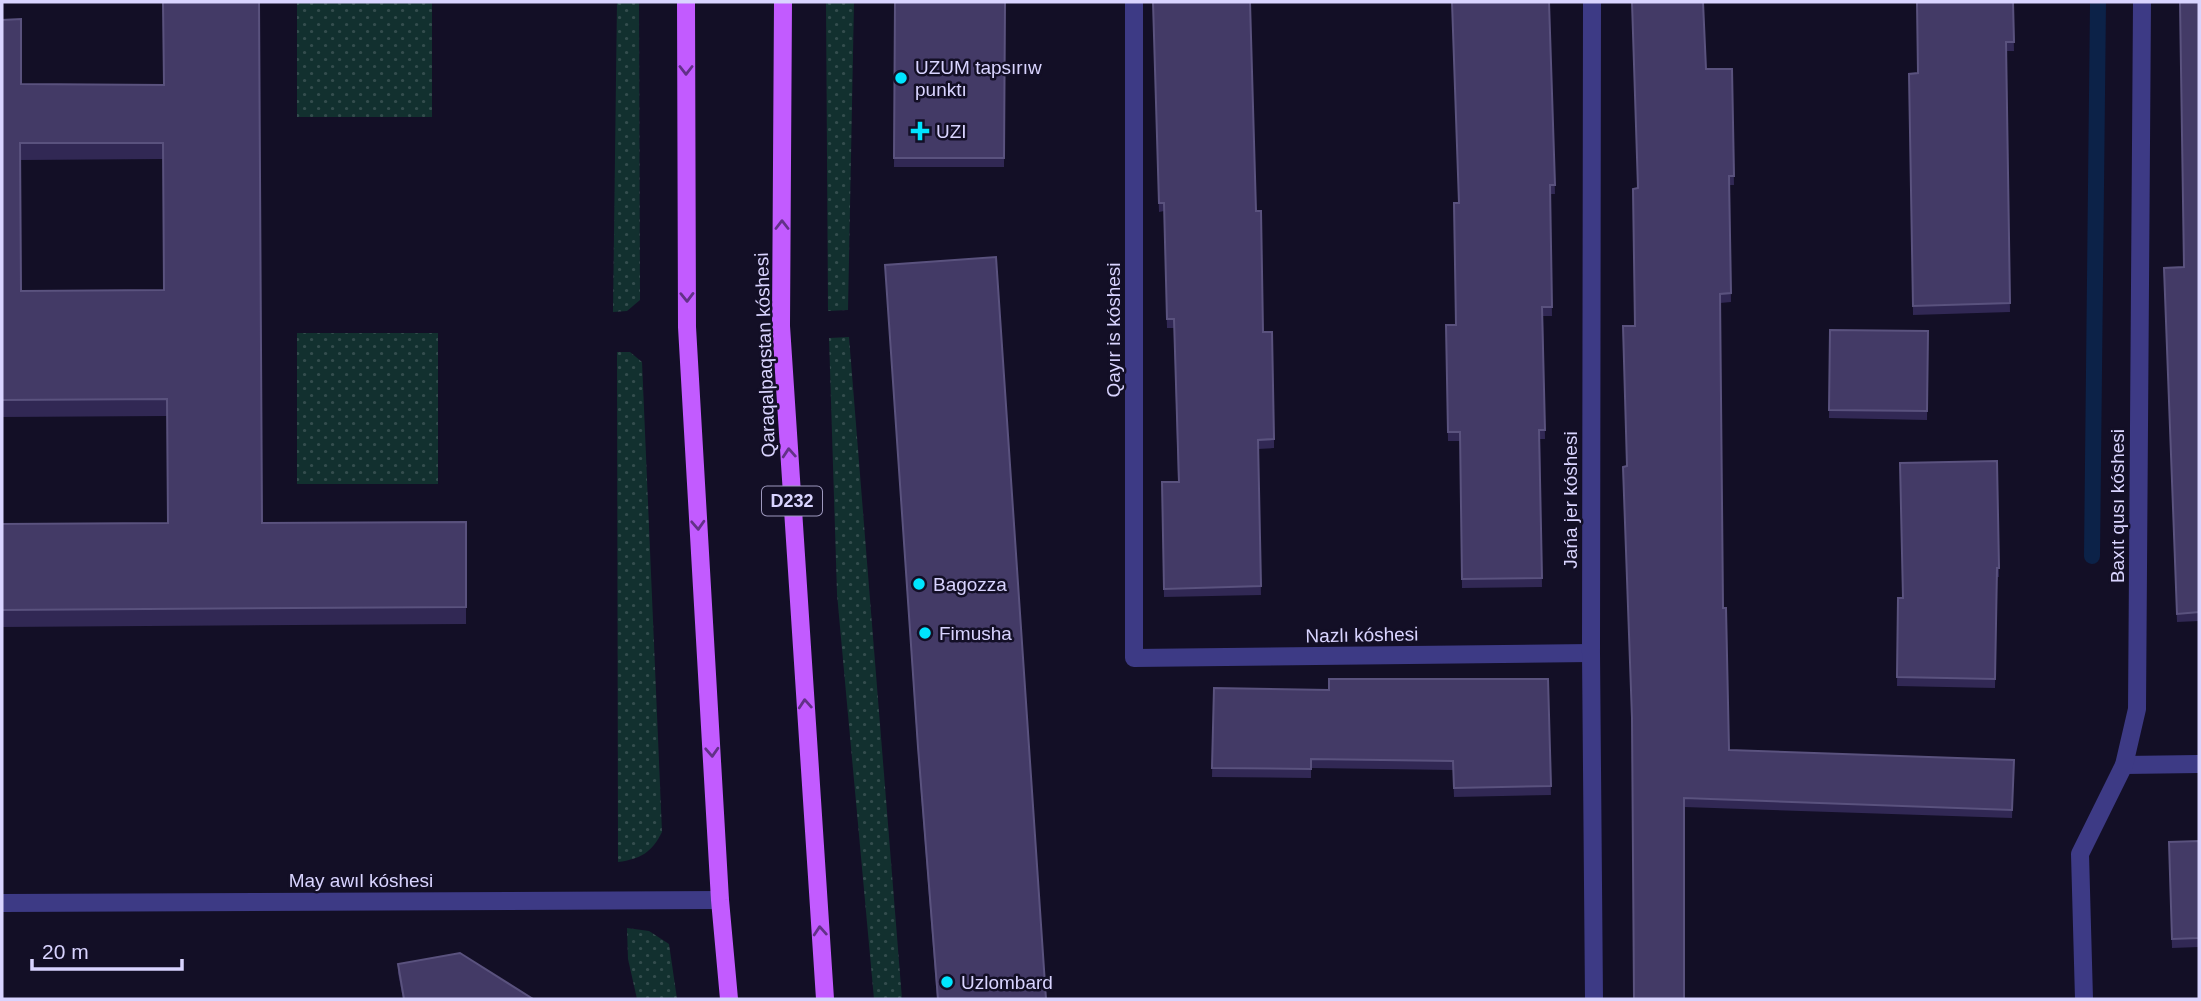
<svg xmlns="http://www.w3.org/2000/svg" width="2201" height="1001" viewBox="0 0 2201 1001" font-family="Arial,sans-serif">
<style>
.grass{fill:url(#grass-dots)}
.lines{fill:none;stroke-linecap:round;stroke-linejoin:round}
.stream{stroke:#0c2248;stroke-width:16}
.minor{stroke:#3d3a85;stroke-width:18}
.major{stroke:#c25bff;stroke-width:18}
.wall{fill:#312854;fill-rule:evenodd}
.building{fill:#433a66;stroke:#5a527e;stroke-width:2;fill-rule:evenodd}
.oneway{stroke:#623188}
.poi-dot{fill:#00e5ff;stroke:#130f26;stroke-width:2.5}
.labels{text-anchor:middle;dominant-baseline:central;stroke-width:5;stroke-linejoin:round;paint-order:stroke}
.shield{fill:#130f26;stroke:#9e99be;stroke-width:2}
.shield-label{font-size:18px;font-weight:bold;fill:#d9d4ff}
.poi-label{font-size:19px;fill:#d9d4ff;stroke:#130f26;text-anchor:start}
.street-label{font-size:19px;fill:#d9d4ff;stroke:#130f26}
</style>
<defs>
<pattern id="grass-dots" width="8" height="8" patternUnits="userSpaceOnUse" patternTransform="scale(1.75)"><rect width="8" height="8" fill="#12302f"/><path d="M2 2h.1M6 6h.1" fill="none" stroke="#344d4e" stroke-width="1.8" stroke-linecap="round"/></pattern>
</defs>
<rect width="100%" height="100%" fill="#130f26"/>
<!-- grass -->
<g class="grass">
<rect x="297" y="2" width="135" height="115"/>
<polygon points="617,2 639,2 640,300 627,311 613,312"/>
<polygon points="826,2 854,2 848,310 828,311"/>
<rect x="297" y="333" width="141" height="151"/>
<polygon points="849,337 902,999 874,999 837,594 829,338"/>
<path d="M617,352H630L642,362L662,832C652,852 641,859 618,862Z"/>
<polygon points="627,928 649,931 669,944 677,999 637,999 628,959"/>
</g>
<g class="lines">
<!-- stream -->
<polyline class="stream" points="2092,556 2098,2"/>
<!-- minor -->
<g class="minor">
<polyline points="1134,2 1134,658 1591,653"/>
<polyline points="1592,2 1591,653 1594,999"/>
<polyline points="2124,765 2199,764"/>
<polyline points="2,903 720,900"/>
<polyline points="2084,999 2080,854 2124,765 2137,709 2142,2"/>
</g>
<!-- major -->
<g class="major">
<polyline points="686,2 687,327 720,900 729,999"/>
<polyline points="783,2 781,326 825,999"/>
</g>
</g>
<!-- wall -->
<g class="wall">
<polygon points="895,2 1005,2 1004,167 894,167"/>
<polygon points="1153,2 1256,211 1263,332 1274,439 1274,448 1258,449 1261,595 1164,597 1162,482 1178,482 1174,328 1167,328 1164,211 1159,212"/>
<polygon points="1549,2 1555,194 1550,194 1552,316 1543,316 1545,439 1540,439 1542,587 1462,588 1460,441 1448,441 1446,334 1456,325 1458,203"/>
<polygon points="2013,2 2014,51 2006,51 2010,312 1913,315 1909,74 1918,73"/>
<polygon points="2199,2 2199,621 2177,622 2164,268 2184,267"/>
<path d="M2,20L21,84L164,85L262,523L466,522V624L2,627V524L168,523L167,416L2,417ZM163,159L164,290L21,291L20,160Z"/>
<polygon points="1706,69 1732,69 1734,185 1729,185 1731,302 1720,303 1723,608 1729,750 2014,760 2012,818 1684,807 1632,726 1627,466 1635,326 1637,188"/>
<polygon points="885,265 1046,999 937,999 918,756"/>
<polygon points="1830,330 1928,331 1927,420 1829,418"/>
<polygon points="1997,461 1999,577 1997,577 1995,688 1897,686 1898,598 1903,598"/>
<polygon points="1548,679 1551,795 1454,797 1453,770 1311,768 1311,778 1212,777 1214,688 1329,690"/>
<polygon points="2199,841 2199,947 2172,948 2169,842"/>
<polygon points="398,964 533,999 403,999 398,973"/>
</g>
<!-- building -->
<g class="building">
<path d="M163,2H259L262,523L466,522V607L2,610V524L168,523L167,399L2,400V20L21,19V84L164,85ZM20,143H163L164,290L21,291Z"/>
<polygon points="895,2 1005,2 1004,158 894,158"/>
<polygon points="1153,2 1250,2 1256,211 1261,211 1263,332 1272,332 1274,439 1258,440 1261,586 1164,589 1162,482 1179,482 1174,319 1167,319 1164,203 1159,203"/>
<polygon points="1452,2 1549,2 1555,185 1550,185 1552,307 1542,307 1545,430 1539,430 1542,578 1462,579 1460,432 1448,432 1446,325 1456,325 1454,203 1459,203"/>
<polygon points="1632,2 1703,2 1706,69 1732,69 1734,176 1729,176 1731,293 1720,294 1723,608 1726,608 1729,750 2014,760 2012,810 1684,798 1684,999 1634,999 1632,718 1623,467 1627,466 1623,326 1635,326 1633,189 1638,188"/>
<polygon points="1917,2 2013,2 2014,42 2006,42 2010,303 1913,306 1909,74 1918,73"/>
<polygon points="2180,2 2199,2 2199,612 2177,614 2164,268 2184,267"/>
<polygon points="996,257 1046,999 938,999 918,747 885,265"/>
<polygon points="1830,330 1928,331 1927,411 1829,410"/>
<polygon points="1997,461 1999,568 1997,568 1995,679 1897,677 1898,598 1903,598 1900,463"/>
<polygon points="1329,679 1548,679 1551,786 1454,788 1453,761 1311,759 1311,769 1212,768 1214,688 1329,690"/>
<polygon points="2199,841 2199,938 2172,939 2169,842"/>
<polygon points="460,953 533,999 404,999 398,964"/>
</g>
<!-- one-way arrows -->
<defs><path id="oneway-chevron" d="M-2-3.5L2.5 0L-2 3.5" fill="none" stroke-width="1.6" stroke-linecap="round" stroke-linejoin="round" transform="scale(1.75)"/></defs>
<g class="oneway">
<use href="#oneway-chevron" transform="translate(686 70) rotate(90)"/>
<use href="#oneway-chevron" transform="translate(782 225) rotate(-90)"/>
<use href="#oneway-chevron" transform="translate(687 297) rotate(89)"/>
<use href="#oneway-chevron" transform="translate(789 453) rotate(-94)"/>
<use href="#oneway-chevron" transform="translate(698 525) rotate(87)"/>
<use href="#oneway-chevron" transform="translate(805 704) rotate(-94)"/>
<use href="#oneway-chevron" transform="translate(712 752) rotate(87)"/>
<use href="#oneway-chevron" transform="translate(820 931) rotate(-94)"/>
</g>
<!-- markers -->
<g class="poi-dot">
<circle cx="901" cy="78" r="7"/>
<path d="M916.5 120.5h7v7h7v7h-7v7h-7v-7h-7v-7h7z"/>
<circle cx="919" cy="584" r="7"/>
<circle cx="925" cy="633" r="7"/>
<circle cx="947" cy="982" r="7"/>
</g>
<g class="labels">
<!-- shield labels -->
<rect class="shield" x="762" y="486.5" width="60" height="29" rx="5"/>
<g class="shield-label">
<text x="792" y="501">D232</text>
</g>
<!-- poi labels -->
<g class="poi-label">
<text x="915" y="67">UZUM tapsırıw<tspan x="915" dy="22">punktı</tspan></text>
<text x="936" y="131">UZI</text>
<text x="933" y="584">Bagozza</text>
<text x="939" y="633">Fimusha</text>
<text x="961" y="982">Uzlombard</text>
</g>
<!-- street labels -->
<g class="street-label">
<text transform="translate(1113 330) rotate(-90)">Qayır is kóshesi</text>
<text transform="translate(765 355) rotate(-92)">Qaraqalpaqstan kóshesi</text>
<text transform="translate(1570 500) rotate(-90)">Jańa jer kóshesi</text>
<text transform="translate(2117 506) rotate(-90)">Baxıt qusı kóshesi</text>
<text transform="translate(1362 635) rotate(-1)">Nazlı kóshesi</text>
<text x="361" y="880">May awıl kóshesi</text>
</g>
</g>
<!-- border -->
<rect width="2201" height="1001" fill="none" stroke="#d9d4ff" stroke-width="7"/>
<!-- scale -->
<path d="M32 959v10h150v-10" fill="none" stroke="#d9d4ff" stroke-width="3.5"/>
<text x="42" y="959" font-size="21" fill="#d9d4ff" stroke="#130f26" stroke-width="5" paint-order="stroke">20 m</text>
</svg>
